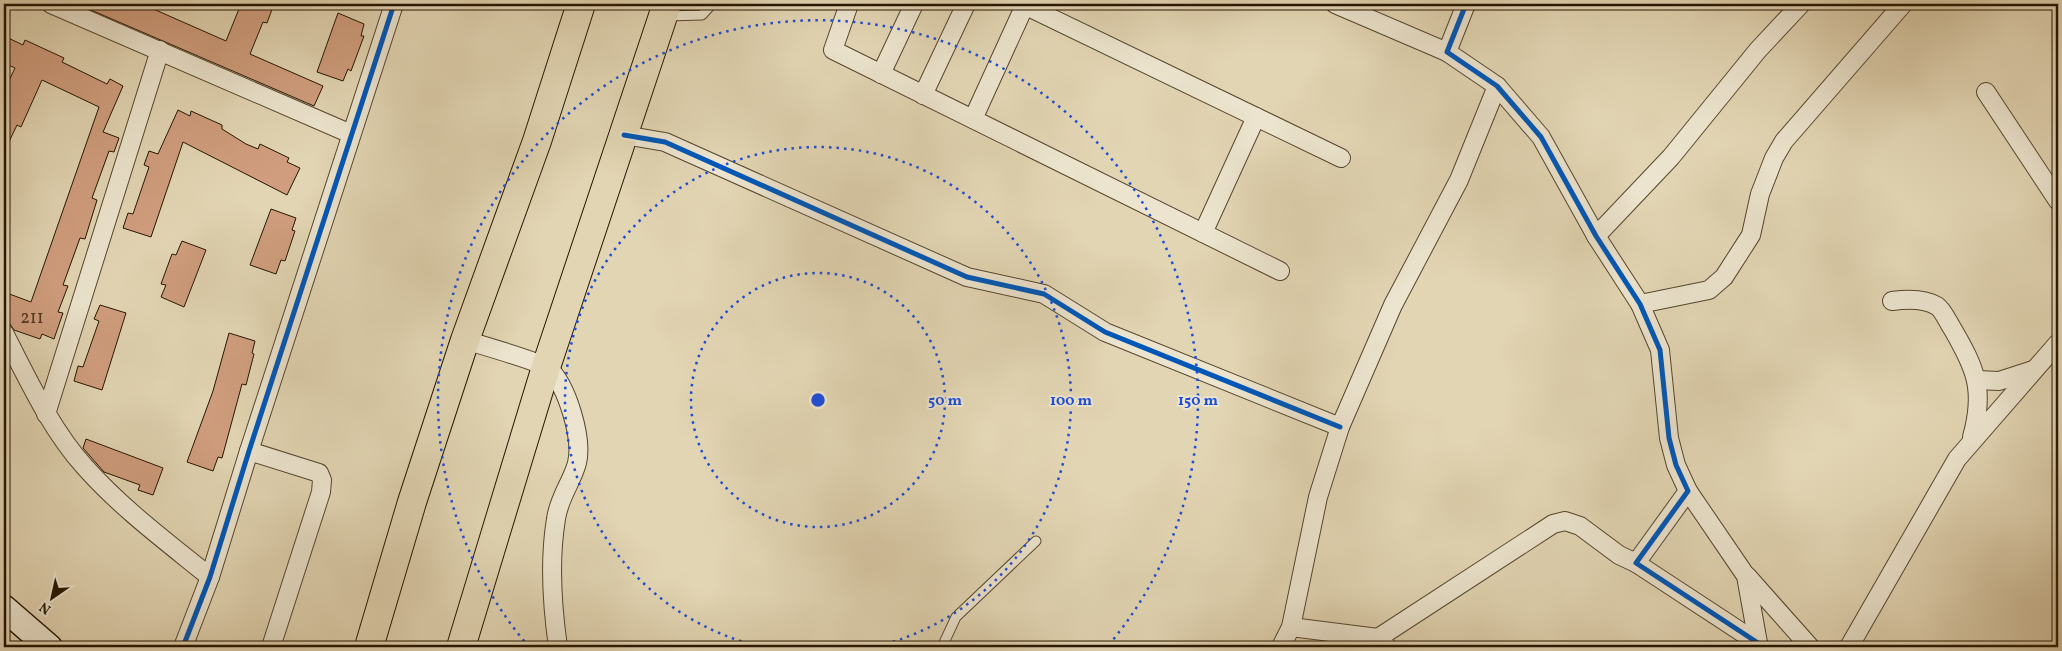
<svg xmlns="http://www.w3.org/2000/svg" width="2062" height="651" viewBox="0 0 2062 651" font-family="Vollkorn,serif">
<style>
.building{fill:#d09e7e;stroke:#261600}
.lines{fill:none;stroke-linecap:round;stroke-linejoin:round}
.service-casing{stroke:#55462d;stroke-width:11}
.minor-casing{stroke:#55462d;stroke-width:20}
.secondary-casing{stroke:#261600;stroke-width:28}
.primary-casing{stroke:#261600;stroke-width:30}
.service{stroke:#ece4ce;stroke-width:9}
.minor{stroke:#ece4ce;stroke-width:18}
.secondary{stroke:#ece4ce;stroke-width:25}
.primary{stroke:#e2d5b3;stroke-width:28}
.cycleway-casing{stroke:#ece4ce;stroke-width:8}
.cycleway{stroke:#0057b8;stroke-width:5}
.ring{fill:none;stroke:#1d4ed8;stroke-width:2.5;stroke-dasharray:2.5 5}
.labels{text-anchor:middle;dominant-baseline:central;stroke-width:4;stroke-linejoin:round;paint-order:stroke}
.number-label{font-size:18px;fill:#503820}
.centre{fill:#1d4ed8;stroke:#ece4ce;stroke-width:2.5}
.ring-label{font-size:15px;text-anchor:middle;font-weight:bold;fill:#1d4ed8;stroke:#ece4ce;stroke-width:4;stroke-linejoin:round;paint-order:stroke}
</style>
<rect width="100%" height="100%" fill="#e2d5b3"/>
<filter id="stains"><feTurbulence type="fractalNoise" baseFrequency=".004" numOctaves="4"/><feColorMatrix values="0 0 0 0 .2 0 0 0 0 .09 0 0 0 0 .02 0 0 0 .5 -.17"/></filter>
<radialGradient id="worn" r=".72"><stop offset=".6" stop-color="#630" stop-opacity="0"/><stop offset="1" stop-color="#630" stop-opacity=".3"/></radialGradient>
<!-- building -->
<g class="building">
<polygon points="77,4 142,4 226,41 241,4 274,4 267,23 263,22 250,54 323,86 314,106"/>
<polygon points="338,13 364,24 361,36 364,36 351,71 348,69 343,81 317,72"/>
<polygon points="4,36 23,45 25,40 64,58 62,62 107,84 110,79 123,86 103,132 119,138 114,152 109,151 92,198 97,200 85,239 80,238 63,285 68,286 58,312 63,313 54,339 42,334 40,339 14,330 10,324 4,322 4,292 31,302 99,107 42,80 21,127 17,125 4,152 4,91 15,68 4,63"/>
<polygon points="178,110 190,116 191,111 222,125 222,129 246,144 258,149 260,144 289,158 287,162 300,168 287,195 183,142 151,237 123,228 128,213 133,214 149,167 144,165 149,151 158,154"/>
<polygon points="271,209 296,218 292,230 295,231 285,261 281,260 276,274 250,265"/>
<polygon points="182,241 206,250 184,307 161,297 166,285 161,284 172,254 176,255"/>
<polygon points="100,305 126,313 102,390 74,381 78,366 83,367 99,321 94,319"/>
<polygon points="229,333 255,341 252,353 254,354 246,385 242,384 222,458 218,457 213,471 187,462 213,391"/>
<polygon points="86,439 163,468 153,495 138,490 140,485 104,472 83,448"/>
</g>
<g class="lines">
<!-- service casing -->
<g class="service-casing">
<g id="service">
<polyline points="666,16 702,15 712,4"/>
<polyline points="942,647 956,617 1036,541"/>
</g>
</g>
<!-- minor casing -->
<g class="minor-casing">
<g id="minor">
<polyline points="51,4 351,134"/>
<polyline points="849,4 833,50 1280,271"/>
<polyline points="1022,4 1341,158"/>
<polyline points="1335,4 1447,52"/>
<polyline points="1466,4 1447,52 1497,86 1541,137 1596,236 1640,304 1660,350 1669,438 1676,465 1688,491 1636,563 1758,643 1759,647"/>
<polyline points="881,74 914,4"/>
<polyline points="1986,92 2058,201"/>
<polyline points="923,95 966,4"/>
<polyline points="973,119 1025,5"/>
<polyline points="624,135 665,142 967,277 1044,294 1105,332 1340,427"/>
<polyline points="1203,233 1256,117"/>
<polyline points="1596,236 1671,157 1758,50 1801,4"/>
<path d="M1892,301C1906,299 1924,298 1937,306C1943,310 1948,322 1952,328C1976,369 1985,390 1972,437"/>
<polyline points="1640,304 1709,290 1724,277 1751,235 1760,194 1774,158 1784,141 1903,4"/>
<path d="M4,333C28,379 50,428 84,466C121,508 167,542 210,577"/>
<path d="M465,340C481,345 538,361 548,368C567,385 583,438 577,463C572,482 559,497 556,519C549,561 552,605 558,647"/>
<polyline points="1977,380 1999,381 2033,370"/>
<polyline points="46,414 160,50"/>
<polyline points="249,451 319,473 322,480 321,492 271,647"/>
<polyline points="1688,491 1746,576 1758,643"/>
<polyline points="1747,576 1810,647"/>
<polyline points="1291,627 1378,638 1387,647"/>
<polyline points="1378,638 1553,524 1565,521 1580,526 1619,555 1636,563"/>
<polyline points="183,647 210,577 249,451 394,4"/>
<polyline points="1281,647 1291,627 1318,497 1340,427 1393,305 1459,180 1497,86"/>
<polyline points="1849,647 1957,459 2058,343"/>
</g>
</g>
<!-- secondary casing -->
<g class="secondary-casing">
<polyline id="secondary" points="4,608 49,647"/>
</g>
<!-- primary casing -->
<g class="primary-casing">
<g id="primary">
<polyline points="369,647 412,502 465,340 537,141 581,4"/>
<polyline points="461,647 546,367 667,4"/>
</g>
</g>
<!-- service -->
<use href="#service" class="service"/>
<!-- minor -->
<use href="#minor" class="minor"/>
<!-- secondary -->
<use href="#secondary" class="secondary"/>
<!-- primary -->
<use href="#primary" class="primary"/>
<!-- cycleway casing -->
<g class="cycleway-casing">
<g id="cycleway">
<polyline points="1466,4 1447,52 1497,86 1541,137 1596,236 1640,304 1660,350 1669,438 1676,465 1688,491 1636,563 1758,643 1759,647"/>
<polyline points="624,135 665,142 967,277 1044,294 1105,332 1340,427"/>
<polyline points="183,647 210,577 249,451 394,4"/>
</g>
</g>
<!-- cycleway -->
<use href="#cycleway" class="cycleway"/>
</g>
<!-- distance rings -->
<g class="ring">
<circle cx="818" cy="400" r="127"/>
<path d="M763 647A253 253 0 1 1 873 647"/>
<path d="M529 647A380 380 0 1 1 1107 647"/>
</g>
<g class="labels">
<!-- number labels -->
<g class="number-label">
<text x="32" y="318">211</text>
</g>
</g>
<circle cx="818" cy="400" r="8" class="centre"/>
<g class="ring-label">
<text x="945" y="405">50 m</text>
<text x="1071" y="405">100 m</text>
<text x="1198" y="405">150 m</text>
</g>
<!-- margin -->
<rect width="2062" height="651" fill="none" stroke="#e2d5b3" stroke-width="20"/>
<rect x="5" y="5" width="2052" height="641" fill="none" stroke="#261600" stroke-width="2.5"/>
<rect x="10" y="10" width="2042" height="631" fill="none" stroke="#261600"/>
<!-- north arrow -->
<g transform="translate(52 598) rotate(214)" stroke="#ece4ce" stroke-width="4" paint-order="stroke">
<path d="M0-4L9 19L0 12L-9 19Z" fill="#261600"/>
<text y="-8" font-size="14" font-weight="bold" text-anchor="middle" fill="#261600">N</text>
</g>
<rect width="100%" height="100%" filter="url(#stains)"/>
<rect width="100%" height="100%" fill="url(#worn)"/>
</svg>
